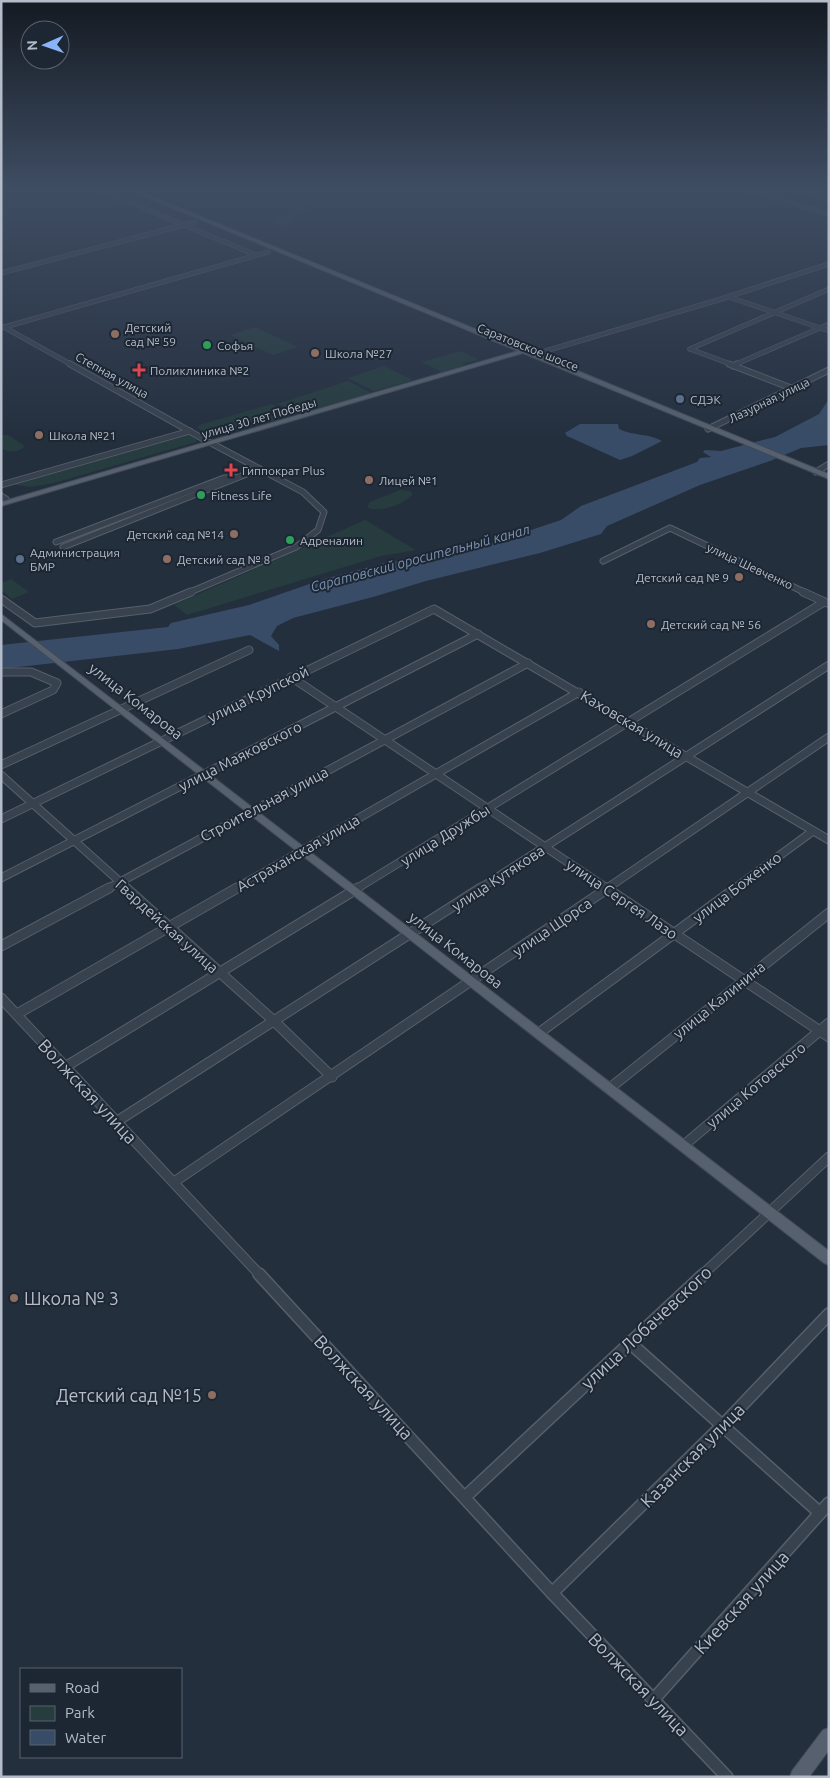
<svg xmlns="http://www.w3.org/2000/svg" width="830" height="1778" viewBox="0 0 830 1778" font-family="Ubuntu,sans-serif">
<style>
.green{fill:#263c3f}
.water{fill:#394c67}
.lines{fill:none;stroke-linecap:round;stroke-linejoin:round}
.minor-far4-casing{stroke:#565f6c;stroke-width:5}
.minor-far3-casing{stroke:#565f6c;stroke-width:7}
.minor-far2-casing{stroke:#565f6c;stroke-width:9}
.minor-far1-casing{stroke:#565f6c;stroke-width:11}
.minor-casing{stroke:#565f6c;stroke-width:14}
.major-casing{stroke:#414a57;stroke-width:2}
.minor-far4{stroke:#38414e;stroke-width:4}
.minor-far3{stroke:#38414e;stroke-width:5}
.minor-far2{stroke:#38414e;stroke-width:7}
.minor-far1{stroke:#38414e;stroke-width:9}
.minor{stroke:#38414e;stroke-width:11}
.major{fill:#56606e;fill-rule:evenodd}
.education-dot{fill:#8d6e63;stroke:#1d2633;stroke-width:2}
.leisure-dot{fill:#2e9e5b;stroke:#1d2633;stroke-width:2}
.health-dot{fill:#e0444e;stroke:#1d2633;stroke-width:2}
.service-dot{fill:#5c6f8a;stroke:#1d2633;stroke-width:2}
.labels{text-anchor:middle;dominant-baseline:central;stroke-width:4;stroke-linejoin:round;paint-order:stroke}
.far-poi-label{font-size:12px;fill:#b4bcc9;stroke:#1d2633;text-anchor:start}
.far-street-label{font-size:12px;fill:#b4bcc9;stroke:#1d2633}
.far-water-label{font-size:14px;font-style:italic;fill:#7c92b1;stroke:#1d2633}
.street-label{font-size:15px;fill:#b4bcc9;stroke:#1d2633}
.near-street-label{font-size:18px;fill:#b4bcc9;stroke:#1d2633}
.near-poi-label{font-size:18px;fill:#b4bcc9;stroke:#1d2633;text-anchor:start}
</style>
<rect width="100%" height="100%" fill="#242f3e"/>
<!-- green -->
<g class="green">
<path d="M315,190H322L316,193L321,194L311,203L314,204L312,206L306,205L308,202H307L302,206H309L292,222L283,226L273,221C277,217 286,212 292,214L290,216L294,215L295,213L288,211L314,195H307Z"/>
<polygon points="255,327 298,347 273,355 230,335"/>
<polygon points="461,351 479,360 462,363 464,365 442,372 421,362"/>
<polygon points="384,366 413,380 374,391 348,378"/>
<polygon points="348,381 371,393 298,414 277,404"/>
<polygon points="272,404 291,415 214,437 197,428 199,425"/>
<polygon points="186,433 197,439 196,442 54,483 31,487 7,484"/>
<path d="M1,435H8L25,446C18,453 9,453 1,448Z"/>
<path d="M400,490L410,491L413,494C405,504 378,514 367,507L370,502Z"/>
<polygon points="365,520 416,550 381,556 187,615 174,605"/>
<polygon points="11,579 29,592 12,599 1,590 1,583"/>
</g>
<!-- water -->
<g class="water">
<polygon points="829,399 829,445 801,448 770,461 700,485 607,526 601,534 540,553 426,581 373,597 293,618 277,626 271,636 279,645 279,651 250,635 178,649 1,669 1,645 168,627 171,623 249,605 324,579 389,562 444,557 463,547 492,543 561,520 581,506 697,462 700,458 711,457 703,452 705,450 721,451 775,437 819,414"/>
<path d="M580,424H618L619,429C633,436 648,433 662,441L632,456L620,460L567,436L565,433Z"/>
</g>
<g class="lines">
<!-- minor-far4 casing -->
<g class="minor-far4-casing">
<g id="minor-far4">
<polyline points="100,190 256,255"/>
<polyline points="747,190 829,214"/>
<polyline points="797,190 829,199"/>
<polyline points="1,273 195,222"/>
<polyline points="729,297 829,331"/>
<polyline points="2,326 72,365"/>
<polyline points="1,328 268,252"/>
<polyline points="690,349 829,289"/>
<polyline points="690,349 733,365"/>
<polyline points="532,355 718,300 829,264"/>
<polyline points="734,365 829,324"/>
</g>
</g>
<!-- minor-far3 casing -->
<g class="minor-far3-casing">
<g id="minor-far3">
<polyline points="70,364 207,441"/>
<polyline points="729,364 791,388"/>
<polyline points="733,366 737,364"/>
<polyline points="708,429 829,370"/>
<polyline points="816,472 829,464"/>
<polyline points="1,485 190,431"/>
<polyline points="1,496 6,499"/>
<polyline points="56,542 224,478 234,477"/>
<polyline points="63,547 259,469"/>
<polyline points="603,561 670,528 806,593"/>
<polyline points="188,593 296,547 318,530 324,512 303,492 211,443"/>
</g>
</g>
<!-- minor-far2 casing -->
<g class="minor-far2-casing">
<g id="minor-far2">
<polyline points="803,592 827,603"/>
<polyline points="1,599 35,623 150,609 191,592"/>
<polyline points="1,672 31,672 57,683 53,690 1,714"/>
<polyline points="291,677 608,889"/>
<polyline points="1,765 249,650"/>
<polyline points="1,775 128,889"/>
<polyline points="1,819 434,609 829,840"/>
<polyline points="1,878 478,634"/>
<polyline points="107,889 528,663"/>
<polyline points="235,889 579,692"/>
<polyline points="356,889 824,602"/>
<polyline points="479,889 829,665"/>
<polyline points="606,889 829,737"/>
<polyline points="734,889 813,831"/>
</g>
</g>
<!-- minor-far1 casing -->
<g class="minor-far1-casing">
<g id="minor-far1">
<polyline points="126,888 274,1021 332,1077"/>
<polyline points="606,888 829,1037"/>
<polyline points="1,946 109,888"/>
<polyline points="1,998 260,1275"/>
<polyline points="17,1014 237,888"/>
<polyline points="539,1033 736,888"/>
<polyline points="65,1067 358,888"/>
<polyline points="610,1088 829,913"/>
<polyline points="116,1122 481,888"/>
<polyline points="683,1146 829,1023"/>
<polyline points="174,1182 608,888"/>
<polyline points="702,1275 829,1157"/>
</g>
</g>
<!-- minor casing -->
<g class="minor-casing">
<g id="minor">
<polyline points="259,1274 552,1593 727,1777"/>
<polyline points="629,1342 820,1513"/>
<polyline points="465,1497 704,1274"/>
<polyline points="552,1593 723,1425 829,1314"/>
<polyline points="654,1699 829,1503"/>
</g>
</g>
<!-- major casing -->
<g class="major-casing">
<g id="major">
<polygon points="129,190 136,190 829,474 829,479 523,353 1,506 1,502 518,351"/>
<polygon points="1,614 829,1251 829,1265 824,1263 1,620"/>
<polygon points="829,1728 829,1750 809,1777 790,1777 792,1771 823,1730"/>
</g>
</g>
<!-- minor-far4 -->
<use href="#minor-far4" class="minor-far4"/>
<!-- minor-far3 -->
<use href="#minor-far3" class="minor-far3"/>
<!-- minor-far2 -->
<use href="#minor-far2" class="minor-far2"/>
<!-- minor-far1 -->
<use href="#minor-far1" class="minor-far1"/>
<!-- minor -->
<use href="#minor" class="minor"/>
<!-- major -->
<use href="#major" class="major"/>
</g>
<!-- sky -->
<linearGradient id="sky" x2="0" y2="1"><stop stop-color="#141a22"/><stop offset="0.43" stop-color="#3f4d63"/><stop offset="1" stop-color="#3f4d63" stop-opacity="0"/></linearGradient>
<rect width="830" height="439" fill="url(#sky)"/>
<!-- markers -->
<g class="education-dot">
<circle cx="115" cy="334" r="5"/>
<circle cx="315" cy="353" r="5"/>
<circle cx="39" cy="435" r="5"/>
<circle cx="369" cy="480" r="5"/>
<circle cx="234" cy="534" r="5"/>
<circle cx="167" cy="559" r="5"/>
<circle cx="739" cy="577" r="5"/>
<circle cx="651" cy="624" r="5"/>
<circle cx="14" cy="1298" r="5"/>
<circle cx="212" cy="1395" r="5"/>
</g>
<g class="leisure-dot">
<circle cx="207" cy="345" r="5"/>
<circle cx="201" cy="495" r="5"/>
<circle cx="290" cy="540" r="5"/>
</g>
<g class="health-dot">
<path d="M136.5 362.5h5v5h5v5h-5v5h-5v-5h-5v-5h5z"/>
<path d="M228.5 462.5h5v5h5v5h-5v5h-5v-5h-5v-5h5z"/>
</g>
<g class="service-dot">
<circle cx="680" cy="399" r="5"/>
<circle cx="20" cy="559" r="5"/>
</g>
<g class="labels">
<!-- far-poi labels -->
<g class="far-poi-label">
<text x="125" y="327">Детский<tspan x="125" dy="14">сад № 59</tspan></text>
<text x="217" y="345">Софья</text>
<text x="325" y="353">Школа №27</text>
<text x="150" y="370">Поликлиника №2</text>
<text x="690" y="399">СДЭК</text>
<text x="49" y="435">Школа №21</text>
<text x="242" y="470">Гиппократ Plus</text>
<text x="379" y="480">Лицей №1</text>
<text x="211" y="495">Fitness Life</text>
<text x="224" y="534" text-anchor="end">Детский сад №14</text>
<text x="300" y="540">Адреналин</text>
<text x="30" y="552">Администрация<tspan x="30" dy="14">БМР</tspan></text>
<text x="177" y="559">Детский сад № 8</text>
<text x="729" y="577" text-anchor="end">Детский сад № 9</text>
<text x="661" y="624">Детский сад № 56</text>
</g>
<!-- far-street labels -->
<g class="far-street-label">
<text transform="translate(528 347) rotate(22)">Саратовское шоссе</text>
<text transform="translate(112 375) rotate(29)">Степная улица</text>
<text transform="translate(769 400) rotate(-26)">Лазурная улица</text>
<text transform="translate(259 418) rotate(-16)">улица 30 лет Победы</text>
<text transform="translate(750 566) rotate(25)">улица Шевченко</text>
</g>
<!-- far-water labels -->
<g class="far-water-label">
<text transform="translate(420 558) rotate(-15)">Саратовский оросительный канал</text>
</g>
<!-- street labels -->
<g class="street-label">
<text transform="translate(258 694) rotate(-26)">улица Крупской</text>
<text transform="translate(136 701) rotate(38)">улица Комарова</text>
<text transform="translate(632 724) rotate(31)">Каховская улица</text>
<text transform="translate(240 756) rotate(-27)">улица Маяковского</text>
<text transform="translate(264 804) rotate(-28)">Строительная улица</text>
<text transform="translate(445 835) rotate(-32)">улица Дружбы</text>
<text transform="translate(298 853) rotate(-30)">Астраханская улица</text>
<text transform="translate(498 878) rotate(-33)">улица Кутякова</text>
<text transform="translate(737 887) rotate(-37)">улица Боженко</text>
<text transform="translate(622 899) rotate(34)">улица Сергея Лазо</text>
<text transform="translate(167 926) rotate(42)">Гвардейская улица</text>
<text transform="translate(552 927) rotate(-34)">улица Щорса</text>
<text transform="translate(456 950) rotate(38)">улица Комарова</text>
<text transform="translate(719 1000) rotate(-39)">улица Калинина</text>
<text transform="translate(756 1085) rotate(-40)">улица Котовского</text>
</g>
<!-- near-street labels -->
<g class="near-street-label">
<text transform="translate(88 1091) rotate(47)">Волжская улица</text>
<text transform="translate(646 1327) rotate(-43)">улица Лобачевского</text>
<text transform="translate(364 1387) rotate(47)">Волжская улица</text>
<text transform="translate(692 1455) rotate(-45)">Казанская улица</text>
<text transform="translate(741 1602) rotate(-48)">Киевская улица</text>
<text transform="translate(639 1684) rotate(46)">Волжская улица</text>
</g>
<!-- near-poi labels -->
<g class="near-poi-label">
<text x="24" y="1298">Школа № 3</text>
<text x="202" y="1395" text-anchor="end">Детский сад №15</text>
</g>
</g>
<!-- border -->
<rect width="830" height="1778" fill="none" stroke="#b4bcc9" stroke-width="5"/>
<!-- legend -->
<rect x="20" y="1668" width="162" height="90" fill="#1d2633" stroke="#59626f"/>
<rect x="30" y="1684" width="25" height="8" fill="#56606e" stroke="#59626f"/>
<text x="65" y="1693" font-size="15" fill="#b4bcc9">Road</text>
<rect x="30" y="1706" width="25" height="15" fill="#263c3f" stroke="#59626f"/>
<text x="65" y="1718" font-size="15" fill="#b4bcc9">Park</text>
<rect x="30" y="1730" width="25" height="15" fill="#394c67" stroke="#59626f"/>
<text x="65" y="1743" font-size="15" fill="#b4bcc9">Water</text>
<!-- north arrow -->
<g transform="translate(45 45) rotate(268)"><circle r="24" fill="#1d2633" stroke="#59626f"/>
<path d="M0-4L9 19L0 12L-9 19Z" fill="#8ab4f8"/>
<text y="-8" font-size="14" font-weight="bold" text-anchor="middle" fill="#b4bcc9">N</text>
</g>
</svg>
